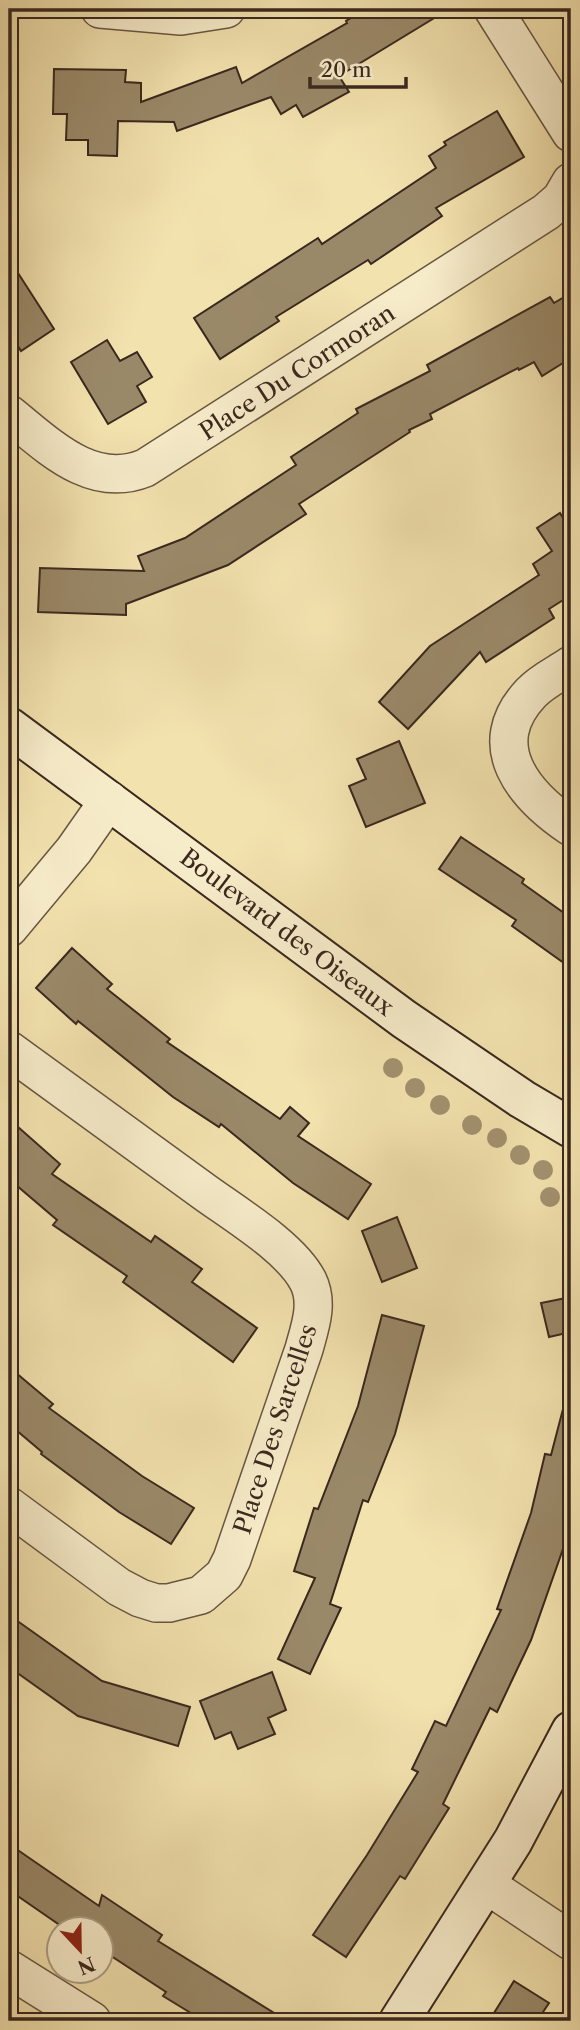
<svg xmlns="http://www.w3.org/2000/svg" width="580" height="2030" viewBox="0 0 580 2030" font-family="'Libre Caslon Text',serif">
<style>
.building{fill:#9a8969;stroke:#3a281e;stroke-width:2}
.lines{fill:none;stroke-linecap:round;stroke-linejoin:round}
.street-casing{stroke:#685642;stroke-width:40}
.secondary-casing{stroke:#3a281e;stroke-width:42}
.street{stroke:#f7ecca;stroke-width:37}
.secondary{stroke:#f7ecca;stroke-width:38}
.tree{fill:#a2916f}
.labels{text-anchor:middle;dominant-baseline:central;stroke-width:6;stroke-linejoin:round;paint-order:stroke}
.street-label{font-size:24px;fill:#3a281e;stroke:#f7ecca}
</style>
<rect width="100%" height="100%" fill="#f2e2ae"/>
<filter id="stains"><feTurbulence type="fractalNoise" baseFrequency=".00286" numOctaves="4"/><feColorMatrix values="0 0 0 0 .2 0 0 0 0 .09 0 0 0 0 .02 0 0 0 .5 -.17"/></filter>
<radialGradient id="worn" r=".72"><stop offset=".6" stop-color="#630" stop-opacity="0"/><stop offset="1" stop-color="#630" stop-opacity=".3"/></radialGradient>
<!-- building -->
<g class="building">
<polygon points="366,9 449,9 339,76 349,92 303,117 296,105 281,114 271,97 177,131 174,122 118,121 117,156 88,155 88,140 66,140 67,114 53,114 54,69 126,70 125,82 141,83 141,102 236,67 242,83 347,23 346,21"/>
<polygon points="497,111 524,157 436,208 442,216 371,264 368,260 276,317 279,321 220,359 194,318 318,238 322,244 436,168 429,156 446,145 444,142"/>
<polygon points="9,259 54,329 21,351 9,332"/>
<polygon points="571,293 571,358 542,376 534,362 519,370 518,368 430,414 432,419 409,430 410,432 299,504 306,514 228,565 126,604 126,615 38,612 40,568 144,571 138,556 185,538 296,465 291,457 358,413 356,409 430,371 427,365 550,297 554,303"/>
<polygon points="107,340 120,361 137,352 152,377 137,386 146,402 108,424 71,362"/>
<polygon points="560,513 571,531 571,595 549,609 554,618 486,662 480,652 408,729 379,702 430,646 539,575 533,564 552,551 537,528"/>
<polygon points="399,741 425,803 366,827 349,786 366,779 357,759"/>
<polygon points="461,837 524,879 522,883 571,918 571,968 512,926 516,920 439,869"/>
<polygon points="72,948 112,984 107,989 170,1039 167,1042 280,1119 290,1107 309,1123 298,1136 371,1184 348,1219 293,1183 221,1124 219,1127 173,1097 78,1021 76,1024 36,988"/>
<polygon points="9,1119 60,1164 52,1174 151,1242 155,1236 202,1269 192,1282 257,1328 233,1362 123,1282 127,1276 53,1225 57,1220 9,1179"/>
<polygon points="397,1217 417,1268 382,1282 362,1231"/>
<polygon points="571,1297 571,1332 549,1337 541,1303"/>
<polygon points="382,1315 424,1326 395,1434 368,1502 363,1500 330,1604 341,1608 310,1674 278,1659 315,1578 294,1571 314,1508 318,1509 358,1406"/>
<polygon points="9,1367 53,1404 49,1408 142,1476 194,1508 171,1544 119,1512 41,1454 42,1452 9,1424"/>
<polygon points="563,1409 571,1410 571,1526 531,1640 497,1712 490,1708 443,1804 449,1808 405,1879 400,1876 346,1957 313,1935 367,1855 418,1772 412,1769 435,1721 446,1726 501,1610 497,1609 531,1513 545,1454 551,1455"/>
<polygon points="9,1615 102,1681 190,1707 178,1746 78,1716 9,1667"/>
<polygon points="272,1672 286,1710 268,1718 275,1734 238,1749 231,1732 215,1739 200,1701"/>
<polygon points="9,1844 99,1906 102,1895 162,1935 158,1941 287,2021 204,2021 163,1996 166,1992 102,1950 102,1928 64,1928 9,1890"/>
<polygon points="514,1981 549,2003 537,2021 489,2021"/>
</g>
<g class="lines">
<!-- street casing -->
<g class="street-casing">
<g id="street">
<polyline points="100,9 181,16 226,9"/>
<polyline points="493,9 571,133"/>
<path d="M9,414C48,445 91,490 145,468L546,212L561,199L571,182"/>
<path d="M571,665C558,674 542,681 531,693C481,746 525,796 571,827"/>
<polyline points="9,928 74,850 109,800"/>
<path d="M9,1050C72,1096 136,1142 199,1188C231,1212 290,1246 308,1281C319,1303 310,1327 304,1349L232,1559L224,1575L201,1595L169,1603H156L140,1598L119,1587L9,1506"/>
<polyline points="487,1885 571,1941"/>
<polyline points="9,1969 92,2021"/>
</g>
</g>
<!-- secondary casing -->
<g class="secondary-casing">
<g id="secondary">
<polyline points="9,727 404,1019 522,1099 571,1128"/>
<polyline points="399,2021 513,1841 571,1731"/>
</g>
</g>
<!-- street -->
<use href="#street" class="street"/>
<!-- secondary -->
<use href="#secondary" class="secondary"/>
</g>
<!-- trees -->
<g class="tree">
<circle cx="393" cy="1068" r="10"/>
<circle cx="415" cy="1088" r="10"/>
<circle cx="440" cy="1105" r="10"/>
<circle cx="472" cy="1125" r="10"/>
<circle cx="497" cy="1138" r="10"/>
<circle cx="520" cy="1155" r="10"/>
<circle cx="543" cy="1170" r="10"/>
<circle cx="550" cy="1197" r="10"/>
</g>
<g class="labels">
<!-- street labels -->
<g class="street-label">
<text transform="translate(297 372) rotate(-33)">Place Du Cormoran</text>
<text transform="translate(287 932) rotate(37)">Boulevard des Oiseaux</text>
<text transform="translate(275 1429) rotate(-72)">Place Des Sarcelles</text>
</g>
</g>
<!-- margin -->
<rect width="580" height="2030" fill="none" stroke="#f2e2ae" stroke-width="35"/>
<rect x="10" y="10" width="559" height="2009" fill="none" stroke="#3a281e" stroke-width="3.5"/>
<rect x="18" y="18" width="545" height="1995" fill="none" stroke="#3a281e" stroke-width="2"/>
<!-- north arrow -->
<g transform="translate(80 1950) rotate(158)"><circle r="33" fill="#f7ecca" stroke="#ab9e85" stroke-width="2"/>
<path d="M0-5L12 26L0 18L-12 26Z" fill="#8f2418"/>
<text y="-10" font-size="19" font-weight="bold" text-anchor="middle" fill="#3a281e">N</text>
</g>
<!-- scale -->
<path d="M310 77v10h96v-10" fill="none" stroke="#3a281e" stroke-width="3.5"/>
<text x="321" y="77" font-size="21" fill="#3a281e" stroke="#f7ecca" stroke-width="5" paint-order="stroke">20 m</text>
<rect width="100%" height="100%" filter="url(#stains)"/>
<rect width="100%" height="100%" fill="url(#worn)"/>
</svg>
